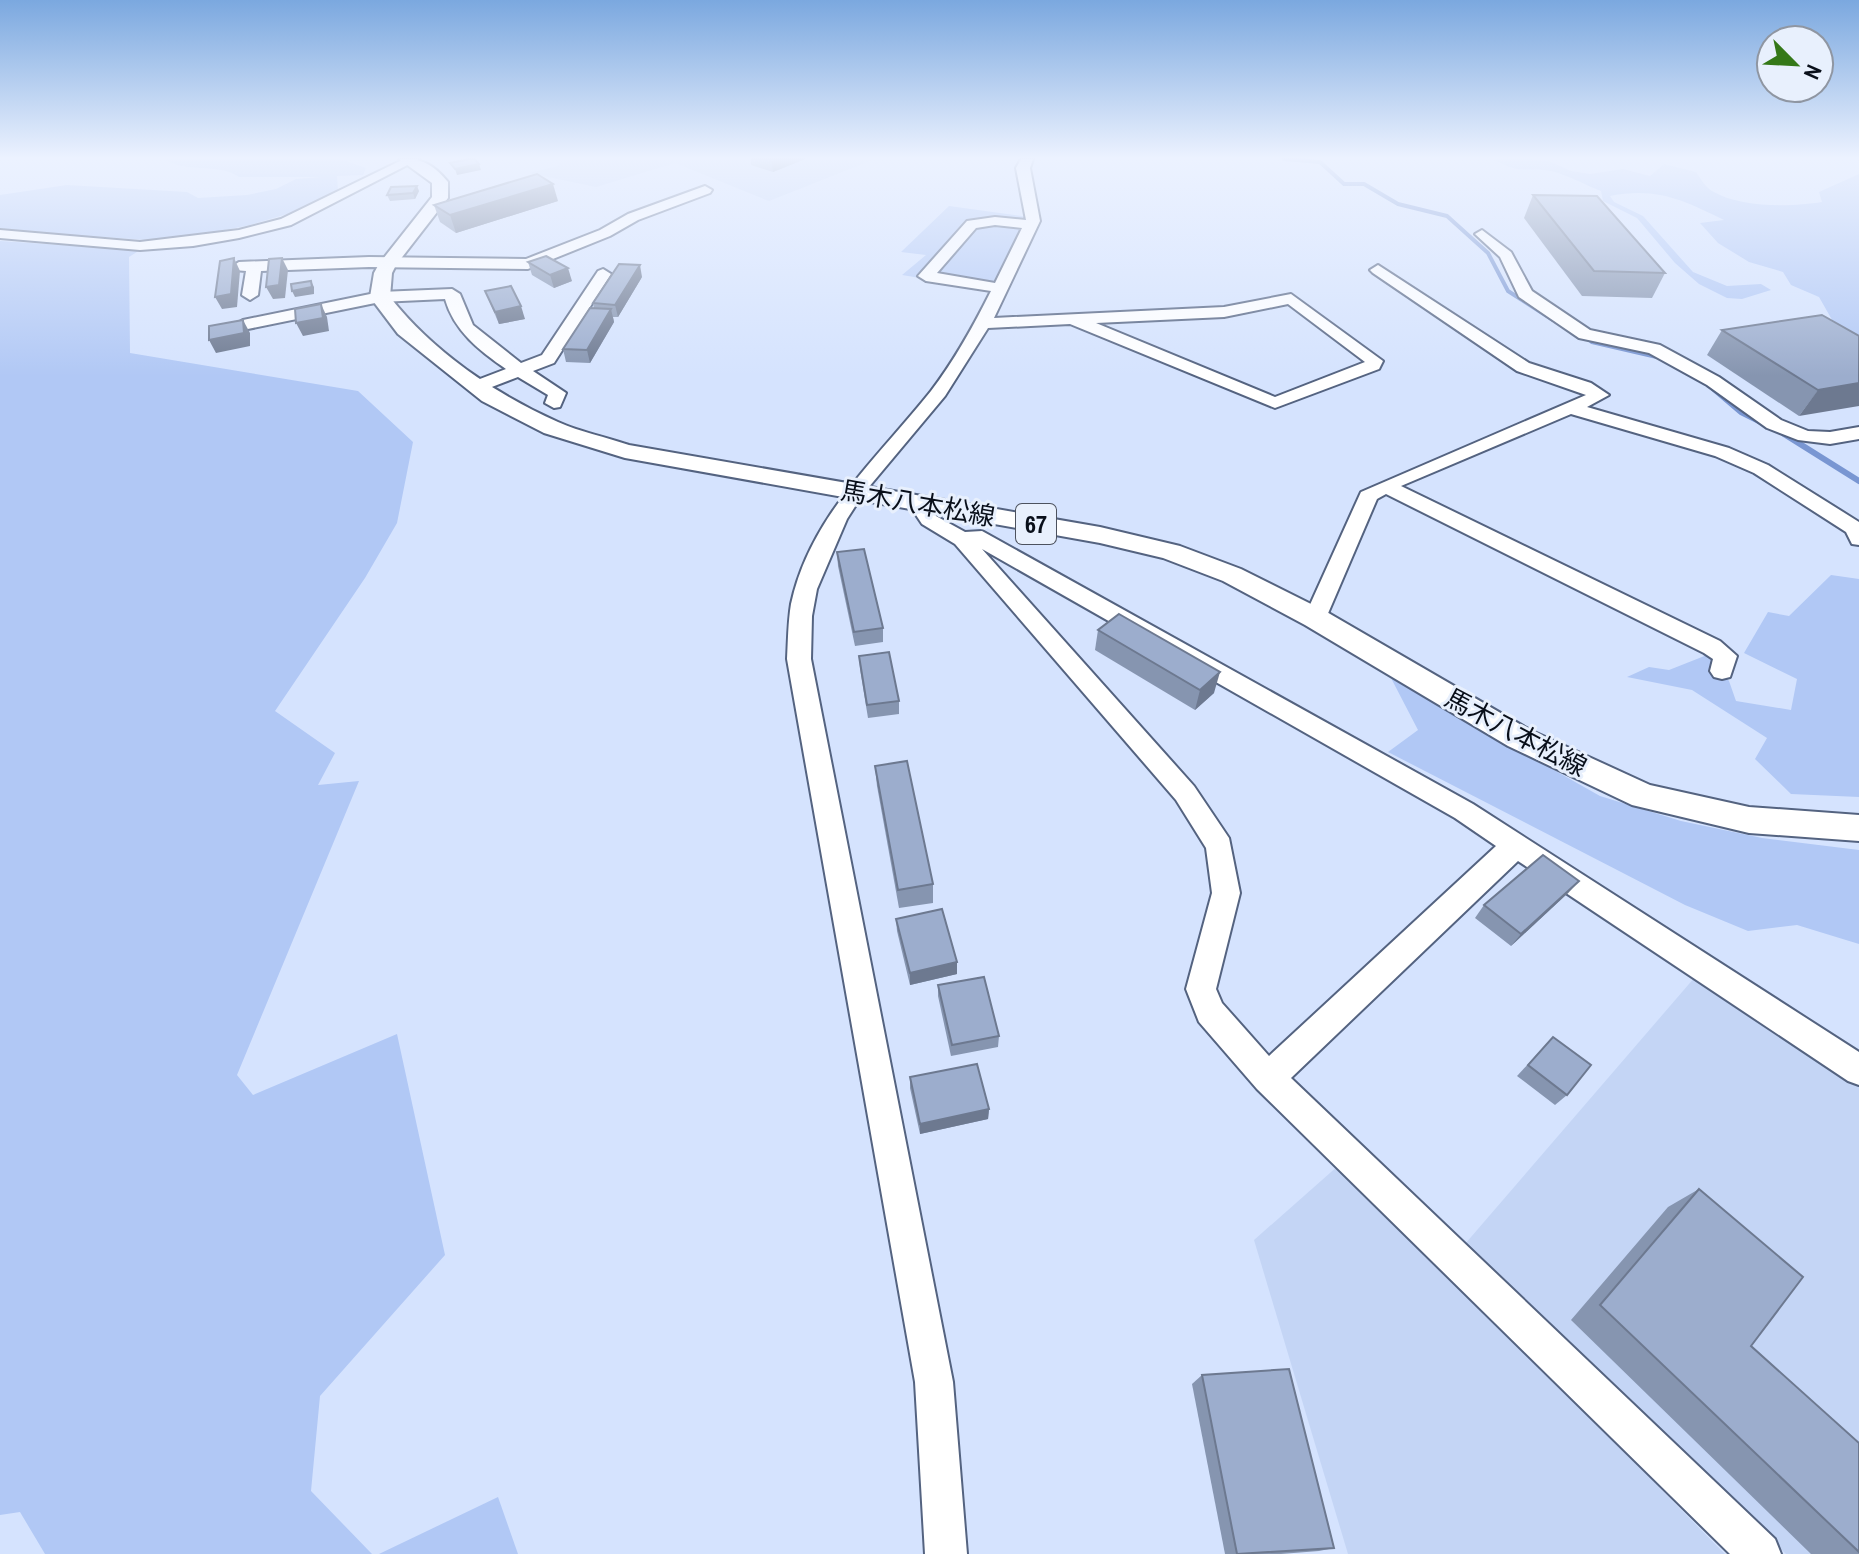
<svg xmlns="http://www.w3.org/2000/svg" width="1859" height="1554" viewBox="0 0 1859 1554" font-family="'Archivo Narrow','Noto Sans JP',sans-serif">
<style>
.built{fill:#c4d5f5}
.green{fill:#b1c8f5}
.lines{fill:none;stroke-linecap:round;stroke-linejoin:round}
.stream-far1{stroke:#7996d2;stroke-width:4}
.stream{stroke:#7996d2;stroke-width:6}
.minor-casing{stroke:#546380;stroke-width:4}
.major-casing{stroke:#546380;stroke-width:4}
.minor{fill:#fff;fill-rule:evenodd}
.major{fill:#fff;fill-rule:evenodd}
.wall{fill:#8695b0}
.shaded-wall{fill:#6d7990}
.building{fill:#9cadcd;stroke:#6d7990;stroke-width:2}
.labels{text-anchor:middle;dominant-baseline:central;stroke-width:6;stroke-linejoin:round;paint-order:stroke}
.shield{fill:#e8f0fd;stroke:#4c525e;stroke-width:2}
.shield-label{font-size:24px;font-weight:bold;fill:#090f1a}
.street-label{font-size:26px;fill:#090f1a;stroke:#e8f0fd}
</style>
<rect width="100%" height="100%" fill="#d5e3fe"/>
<!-- built -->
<g class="built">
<polygon points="563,159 875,159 769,201 675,163 596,187 529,173 558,166"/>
<polygon points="1695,977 1859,1085 1859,1554 1786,1554 1465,1244"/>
<polygon points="1339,1165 1725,1554 1348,1554 1254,1240"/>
</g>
<!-- green -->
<g class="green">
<path d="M164,159H340L366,168L363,175L337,176L338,191L294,212L250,225L195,236L146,240L0,230V195L67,185L187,192L198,198L247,195L276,189L296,179L321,177H239C217,162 187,174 164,159Z"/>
<path d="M1494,159H1532L1551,162L1571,171L1590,174L1623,169L1650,176L1664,164L1696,172C1701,179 1705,187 1712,191C1740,208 1791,207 1822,202L1819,192L1859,174V349L1835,325L1819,297L1791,285L1783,272L1749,262L1718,243L1700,223L1724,220C1683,200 1657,187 1610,196L1614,202L1643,216L1693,272L1727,286L1761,284L1771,290L1742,299L1727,298L1699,284L1675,263L1637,218L1603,201L1601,191C1585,185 1568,175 1551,171C1526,166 1521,176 1494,159Z"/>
<polygon points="949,206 1029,217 994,290 902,275 926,255 901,252"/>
<polygon points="0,241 140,250 129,257 130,353 358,391 413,442 397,523 365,578 275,711 335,753 318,785 359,781 237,1075 253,1095 397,1034 445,1255 320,1396 311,1491 372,1554 45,1554 20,1512 0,1515"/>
<polygon points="1831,575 1859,579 1859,797 1791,794 1755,759 1767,738 1692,690 1627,677 1649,667 1669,670 1707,655 1729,681 1736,701 1791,710 1797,679 1744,653 1768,612 1789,616"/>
<polygon points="1391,678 1600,796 1681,821 1762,838 1859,850 1859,944 1797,925 1748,931 1685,905 1388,752 1418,730"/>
<polygon points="498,1497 518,1554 379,1554"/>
</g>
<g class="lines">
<!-- stream-far1 -->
<polyline class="stream-far1" points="1284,159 1320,162 1344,184 1364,184 1398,204 1447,216 1488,253 1508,291 1553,320"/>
<!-- stream -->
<g class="stream">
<polyline points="1592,341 1657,356"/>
<polyline points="1714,389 1741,412 1761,422"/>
<polyline points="1784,434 1859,481"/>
</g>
<!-- minor casing -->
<g class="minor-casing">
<g id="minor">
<polygon points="404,159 419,159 291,225 239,238 193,246 140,250 0,238 0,230 140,242 239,230 281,219"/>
<path d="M1021,159H1033L1030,168L1040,221L994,318L1224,307L1291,294L1383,361L1379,369L1275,408L1070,324L988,328L945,396L863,494L847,519L817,589L812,616L811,659L953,1382L967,1554H925L915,1382L787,659C788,641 788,622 791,604C810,516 877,459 931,391C954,361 974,325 991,291L926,281L918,276L967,221L995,217L1026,220L1016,168ZM995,225L1022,228L995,283L937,273L976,228ZM1288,304L1365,362L1275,397L1096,323L1224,317Z"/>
<polygon points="705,186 712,190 710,193 638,220 610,236 528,269 369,267 261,271 258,295 250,300 242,295 246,271 234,270 231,267 239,262 369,257 526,259 600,230 628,214"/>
<polygon points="1482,230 1511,252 1532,291 1590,330 1660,345 1719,377 1781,420 1808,431 1830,432 1859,427 1859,439 1830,444 1798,440 1767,428 1707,385 1649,353 1579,338 1519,297 1500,257 1475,234"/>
<polygon points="1378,265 1529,363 1591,383 1609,395 1587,407 1729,448 1768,465 1859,522 1859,545 1852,544 1846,532 1754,473 1715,456 1571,414 1401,486 1720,641 1737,656 1730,677 1722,679 1714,677 1710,671 1713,659 1704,653 1386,494 1377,499 1326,618 1323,623 1307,623 1304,618 1361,492 1586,395 1517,371 1373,273 1370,270"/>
<path d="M603,269L611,274L554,363L533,371L566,393L560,407L554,408L545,403L548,395L518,377L484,390H472L469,386L472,382L506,369C480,351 454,331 445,299L380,302L243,330L235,325L243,320L380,292L452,289L460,294L473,325L521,363L542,355L598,271Z"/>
<path d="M918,497L925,499L936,516L965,532L982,531L1473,804L1859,1052V1085L1848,1081L1518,861L1291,1078L1775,1539L1781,1554H1730L1257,1089L1199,1022L1186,989L1212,893L1206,848L1176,800L955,544L922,524L908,503ZM982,549L1455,818L1496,846L1269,1056L1222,1003L1216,989L1240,893L1229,838L1194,786Z"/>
</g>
</g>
<!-- major casing -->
<g class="major-casing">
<path id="major" d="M399,159C421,157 434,165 448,182V198L396,265L392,273L390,297C432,351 495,394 558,422C580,432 606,437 629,445L1100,527L1180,546L1241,569L1325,611L1530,730L1650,785L1749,807L1859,815V841L1749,833L1632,805L1508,746L1305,625L1223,581L1163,558L1100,543L625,458L544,433L482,401L398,334L370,297L374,273L379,264L432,197V183Z"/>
</g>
<!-- minor -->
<use href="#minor" class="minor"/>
<!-- major -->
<use href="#major" class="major"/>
</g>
<!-- wall -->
<g class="wall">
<polygon points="751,158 805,158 805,159 773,172 751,165"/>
<polygon points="419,191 415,199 390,201 387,195"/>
<polygon points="1533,195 1665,273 1652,298 1582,296 1524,218"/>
<polygon points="558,201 456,233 440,222 434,205"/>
<polygon points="528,262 572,281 554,288 532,275"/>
<polygon points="642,277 618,317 613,317 614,322 590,363 566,362 563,349 594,309 593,303"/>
<polygon points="485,291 525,319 499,324"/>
<polygon points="1722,330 1859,336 1799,416 1707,355"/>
<polygon points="837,552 883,628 883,642 855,646 838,566"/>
<polygon points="1098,630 1214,693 1195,710 1095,650"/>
<polygon points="859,656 899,701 899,714 868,718 860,669"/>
<polygon points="875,766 933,884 933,903 899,908 877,786"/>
<polygon points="1579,881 1568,893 1511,946 1475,918 1484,905"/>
<polygon points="896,919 957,974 910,985 897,931"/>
<polygon points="938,985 999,1036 998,1047 951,1056 938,996"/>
<polygon points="1553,1037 1567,1095 1555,1105 1517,1076"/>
<polygon points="910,1077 989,1109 988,1119 920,1134 910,1088"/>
<polygon points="1699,1189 1751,1346 1859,1443 1859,1554 1811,1554 1571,1320 1668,1207"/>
<polygon points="1202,1375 1334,1548 1319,1551 1281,1554 1225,1554 1192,1384"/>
</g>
<!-- shaded-wall -->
<g class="shaded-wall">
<polygon points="778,158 805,158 805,159 773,172 772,161"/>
<polygon points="479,164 481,170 457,175 455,169"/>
<polygon points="553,184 558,201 456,233 450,215"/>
<polygon points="417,186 419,191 415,199 413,193"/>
<polygon points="234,258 240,271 237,307 222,309 215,297"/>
<polygon points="282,258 288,270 285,298 273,299 266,287"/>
<polygon points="640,265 642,277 618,317 615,305"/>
<polygon points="568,268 572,281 554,288 550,275"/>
<polygon points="311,281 314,287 314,294 295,297 292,291"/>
<polygon points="321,304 327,317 329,331 303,336 296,323"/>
<polygon points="521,306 525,319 499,324 495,312"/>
<polygon points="611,309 614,322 590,363 587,350"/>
<polygon points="243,320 250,333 250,346 216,353 209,340"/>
<polygon points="1859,383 1859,406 1799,416 1818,390"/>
<polygon points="1220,672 1214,693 1195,710 1200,690"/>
<polygon points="1579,881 1568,893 1511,946 1521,934"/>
<polygon points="957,962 957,974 910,985 910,973"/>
<polygon points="989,1109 988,1119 920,1134 920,1124"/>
</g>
<!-- building -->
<g class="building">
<polygon points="474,158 479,164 455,169 450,163"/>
<polygon points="537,174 553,184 450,215 434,205"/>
<polygon points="417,186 413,193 387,195 391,187"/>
<polygon points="1533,195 1597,196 1665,273 1594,271"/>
<polygon points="546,256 568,268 550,275 528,262"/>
<polygon points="234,258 231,294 215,297 220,261"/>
<polygon points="282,258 279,285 266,287 269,259"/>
<polygon points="619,264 640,265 615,305 593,303"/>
<polygon points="311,281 312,287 292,291 291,284"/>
<polygon points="511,286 521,306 495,312 485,291"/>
<polygon points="321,304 323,318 296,323 295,309"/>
<polygon points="590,308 611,309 587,350 563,349"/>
<polygon points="1822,315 1859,336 1859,383 1818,390 1722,330"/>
<polygon points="243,320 244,333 209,340 209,326"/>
<polygon points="864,549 883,628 854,632 837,552"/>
<polygon points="1119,614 1220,672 1200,690 1098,630"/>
<polygon points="889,652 899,701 867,705 859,656"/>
<polygon points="907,761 933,884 898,890 875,766"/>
<polygon points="1543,855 1579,881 1521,934 1484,905"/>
<polygon points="942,909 957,962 910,973 896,919"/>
<polygon points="984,977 999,1036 952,1045 938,985"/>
<polygon points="1553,1037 1591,1065 1567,1095 1528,1065"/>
<polygon points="977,1064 989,1109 920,1124 910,1077"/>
<polygon points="1699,1189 1803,1277 1751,1346 1859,1443 1859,1552 1600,1305"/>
<polygon points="1289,1369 1334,1548 1237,1554 1202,1375"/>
</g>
<!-- sky -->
<linearGradient id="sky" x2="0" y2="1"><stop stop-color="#7ba8df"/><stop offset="0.42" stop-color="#ecf2ff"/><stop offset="1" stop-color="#ecf2ff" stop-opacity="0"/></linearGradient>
<rect width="1859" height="376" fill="url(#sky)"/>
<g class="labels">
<!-- shield labels -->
<rect class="shield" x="1016" y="504" width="40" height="40" rx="6"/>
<g class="shield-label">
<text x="1036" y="524">67</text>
</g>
<!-- street labels -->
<g class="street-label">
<text transform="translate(918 503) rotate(10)">馬木八本松線</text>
<text transform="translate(1516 732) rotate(28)">馬木八本松線</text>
</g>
</g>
<!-- north arrow -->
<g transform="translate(1795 64) rotate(114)"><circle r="38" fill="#e8f0fd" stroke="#8f96a2" stroke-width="2"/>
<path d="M0-6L14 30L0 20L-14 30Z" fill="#347818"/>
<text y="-12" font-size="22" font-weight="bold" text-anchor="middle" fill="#090f1a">N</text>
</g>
</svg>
